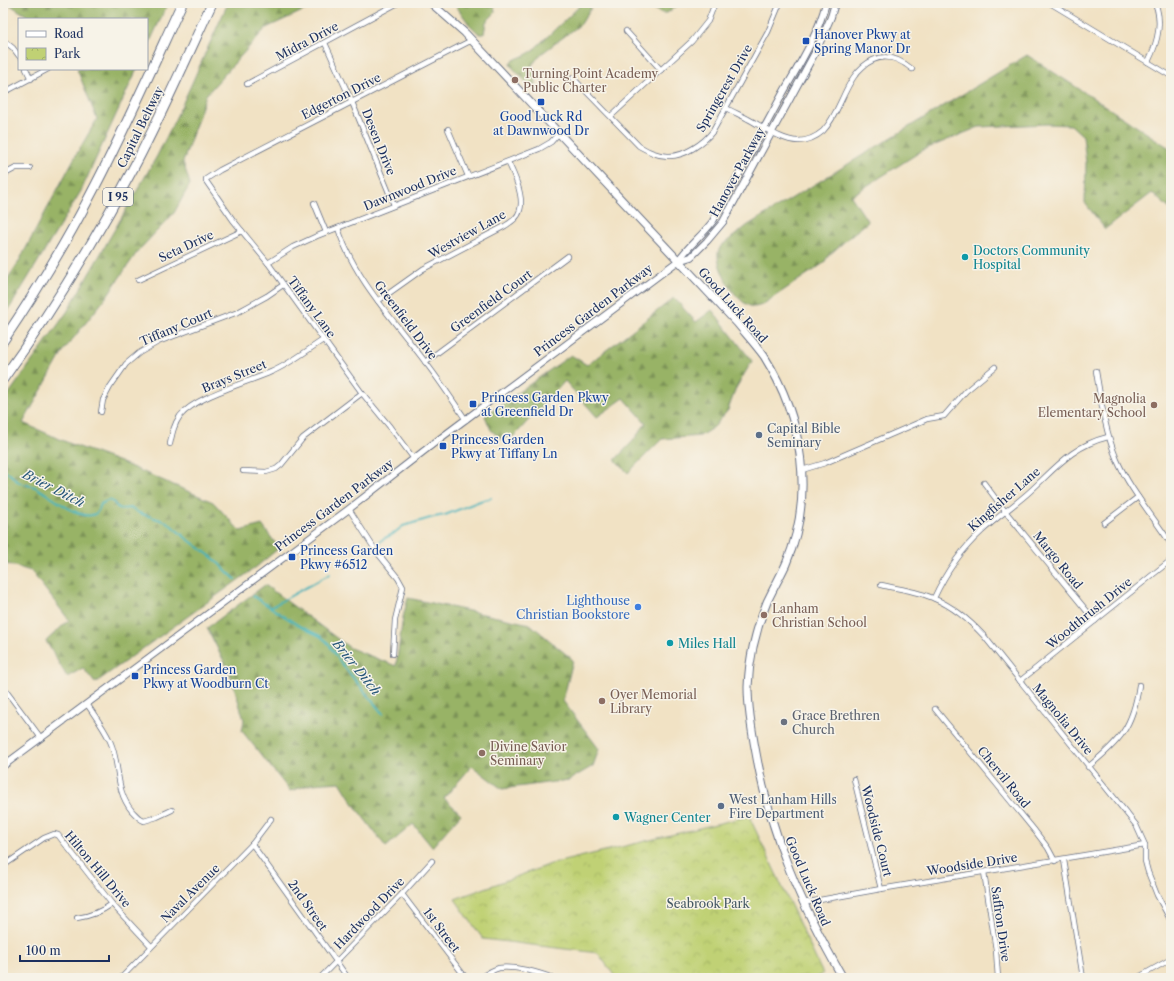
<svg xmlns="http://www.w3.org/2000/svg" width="1174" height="981" viewBox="0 0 1174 981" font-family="'Libre Caslon Text',serif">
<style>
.forest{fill:url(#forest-firs);stroke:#5a7162}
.park{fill:url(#park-crowns);stroke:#6e8069}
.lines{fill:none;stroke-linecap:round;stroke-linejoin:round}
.stream{stroke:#43b3bb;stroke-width:2}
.minor-casing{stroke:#666e82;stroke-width:6}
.tertiary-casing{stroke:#666e82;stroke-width:8}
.secondary-casing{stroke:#666e82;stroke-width:9}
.motorway-casing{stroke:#666e82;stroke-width:11}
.minor{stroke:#fff;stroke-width:4.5}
.tertiary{stroke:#fff;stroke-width:6}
.secondary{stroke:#fff;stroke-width:7}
.motorway{stroke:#fff;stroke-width:9}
.transit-dot{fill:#1a4fb4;stroke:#f7f3e8;stroke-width:1.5}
.education-dot{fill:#8d6e63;stroke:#f7f3e8;stroke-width:1.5}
.culture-dot{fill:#0f9aa8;stroke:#f7f3e8;stroke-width:1.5}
.service-dot{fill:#5c6f8a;stroke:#f7f3e8;stroke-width:1.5}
.shop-dot{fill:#3f7fe0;stroke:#f7f3e8;stroke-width:1.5}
.worship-dot{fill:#6b7280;stroke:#f7f3e8;stroke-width:1.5}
.labels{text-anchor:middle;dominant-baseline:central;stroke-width:3;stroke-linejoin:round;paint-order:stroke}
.shield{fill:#f7f3e8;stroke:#5d6a87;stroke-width:1}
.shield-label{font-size:11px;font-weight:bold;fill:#1b2f5e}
.transit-label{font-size:12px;fill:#164399;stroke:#f7f3e8;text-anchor:start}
.street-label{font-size:12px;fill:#1b2f5e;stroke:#f7f3e8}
.education-label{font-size:12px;fill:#785e54;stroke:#f7f3e8;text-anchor:start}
.culture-label{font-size:12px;fill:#0d838f;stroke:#f7f3e8;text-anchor:start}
.service-label{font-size:12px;fill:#4e5e75;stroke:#f7f3e8;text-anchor:start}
.shop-label{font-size:12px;fill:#366cbe;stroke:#f7f3e8;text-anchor:end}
.worship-label{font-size:12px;fill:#5b616d;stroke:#f7f3e8;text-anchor:start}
.park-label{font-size:12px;fill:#445864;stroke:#f7f3e8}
.water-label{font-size:13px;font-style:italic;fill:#27577a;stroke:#f7f3e8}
</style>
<defs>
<pattern id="forest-firs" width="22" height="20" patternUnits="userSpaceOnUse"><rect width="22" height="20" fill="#98b366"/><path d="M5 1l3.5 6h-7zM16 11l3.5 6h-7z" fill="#7b9257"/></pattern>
<pattern id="park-crowns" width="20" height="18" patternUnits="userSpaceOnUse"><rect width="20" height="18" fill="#c0d174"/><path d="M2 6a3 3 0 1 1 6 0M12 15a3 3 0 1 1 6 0" fill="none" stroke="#a4b467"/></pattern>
</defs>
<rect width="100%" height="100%" fill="#f7f3e8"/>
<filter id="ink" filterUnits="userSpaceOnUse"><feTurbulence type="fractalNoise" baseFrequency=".025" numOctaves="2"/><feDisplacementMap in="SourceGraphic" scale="8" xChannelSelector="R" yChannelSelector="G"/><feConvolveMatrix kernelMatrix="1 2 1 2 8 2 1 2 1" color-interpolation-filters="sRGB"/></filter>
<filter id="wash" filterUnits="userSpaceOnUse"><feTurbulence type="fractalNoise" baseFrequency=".012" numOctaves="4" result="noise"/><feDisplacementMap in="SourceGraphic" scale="16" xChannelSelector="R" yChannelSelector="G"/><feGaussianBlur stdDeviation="0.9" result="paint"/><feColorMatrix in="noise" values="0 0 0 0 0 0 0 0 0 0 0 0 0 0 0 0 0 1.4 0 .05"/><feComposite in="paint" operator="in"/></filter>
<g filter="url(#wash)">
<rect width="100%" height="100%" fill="#f1e2c4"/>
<!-- forest -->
<g class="forest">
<polygon points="7,3 168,3 147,48 147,19 32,19"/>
<polygon points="228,3 320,3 266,28 206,95 183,162 190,184 174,213 138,251 104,300 64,350 23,423 71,444 120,462 213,502 240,531 262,525 279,548 255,568 95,683 83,668 67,677 46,641 69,620 31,571 8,564 3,568 3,402 67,312 157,156 182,105"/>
<polygon points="454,3 494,3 495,13 486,22 484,34 479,34 469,24"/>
<path d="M583,3H594L581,24L541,54L532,65L536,82L535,89L531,87L511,66L510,63C515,58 526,56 532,51Z"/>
<polygon points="643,3 681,3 667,13 662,13"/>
<path d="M1027,55L1171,149V210L1152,193L1105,229L1085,203L1086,163L1083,136L1071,125L1047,124L979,127L923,150L851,196L868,222L854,233L828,256L824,263L762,305C759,306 756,307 753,307C735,303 716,268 718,252L721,246L748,225Z"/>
<polygon points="77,69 137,69 81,191 3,319 3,286 18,263 76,155 97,119"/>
<polygon points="674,298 696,322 712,310 752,361 736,388 728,410 714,427 700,436 662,439 628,473 615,460 633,441 646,423 624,398 597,417 565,381 514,436 501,439 491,430 485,416 571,355 587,365"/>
<polygon points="265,585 350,648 396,666 403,617 408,598 530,624 573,660 563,701 599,749 593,766 569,780 502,789 472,766 444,798 461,814 432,847 413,824 386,847 357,809 340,782 312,784 290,791 242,731 244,720 230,673 207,628"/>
</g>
<!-- park -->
<polygon class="park" points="749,816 823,974 816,978 616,978 598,953 483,939 455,899 551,864"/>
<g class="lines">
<!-- stream -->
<g class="stream">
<path d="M3,470C10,472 12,477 17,481C23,485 29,485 35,487C49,494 77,519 92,515C98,514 99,509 101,504L109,500L113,502L117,507L121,509L131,508L139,513L167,522L186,538L213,558L235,579"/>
<polyline points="378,544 383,539 393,534 403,526 434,517 445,515 480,501 491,498"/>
<polyline points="253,596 301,627 320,636 327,642 341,663 383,714"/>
<polyline points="271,607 330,574"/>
</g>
</g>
</g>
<g filter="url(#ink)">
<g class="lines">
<!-- minor casing -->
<g class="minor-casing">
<g id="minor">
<polyline points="1050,3 1171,76"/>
<polyline points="626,31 661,70"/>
<polyline points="3,40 13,48 19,56"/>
<polyline points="325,43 352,102 394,205"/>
<path d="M1148,62C1157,44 1163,22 1155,3"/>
<polyline points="26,69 31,79"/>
<path d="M573,78L639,146C648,151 657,156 668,156C684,157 704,143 713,131L768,32L780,3"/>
<polyline points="247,84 396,4"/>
<polyline points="3,93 48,69"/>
<path d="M726,108C733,112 741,115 748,119C762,126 782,141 798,141C807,141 816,137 823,131C843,110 845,73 873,60C888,53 901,60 912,69"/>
<polyline points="611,116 692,41 708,21 715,3"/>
<polyline points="448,129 468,176"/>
<polyline points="3,175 16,168 30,168"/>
<polyline points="314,203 326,232"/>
<path d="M338,228C354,279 394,320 426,363C440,381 453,401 466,420"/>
<polyline points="268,263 293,247 317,236 539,149 551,142 559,133"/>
<polyline points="138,280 242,231"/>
<path d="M378,301L423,269L505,226C511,222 518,218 520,210C524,197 514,174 508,162"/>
<polyline points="425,362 568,256"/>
<path d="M1096,371C1101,401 1105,431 1117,460C1130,490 1153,516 1171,544"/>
<polyline points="101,412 103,400 110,387 126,364 139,353 158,342 238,312 267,296 283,285"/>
<path d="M170,444C172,434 174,424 180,416C196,396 247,383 271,372C290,364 306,351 323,340"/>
<polyline points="414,459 390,427 362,393 268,263 233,220 206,181 206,179 220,170 472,40"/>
<polyline points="802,470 825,463 927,419 944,416 966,391 995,367"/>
<polyline points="243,471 266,472 276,469 281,465 303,438 362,393"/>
<polyline points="984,483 1005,511 1095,621"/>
<polyline points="349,509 376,551 398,578 403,587 395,620 393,654"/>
<polyline points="1104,523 1138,497"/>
<path d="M881,585C898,589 919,591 935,599C954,607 970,621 984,636L1136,825L1145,845V861L1148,872L1157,895L1171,921"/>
<path d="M934,598C946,572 961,550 982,531C996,518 1012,507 1027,494C1054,470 1071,446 1108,437"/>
<polyline points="1020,681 1171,560"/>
<polyline points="3,687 41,738"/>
<path d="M87,704C95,716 104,728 110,741C121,765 114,789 132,811C136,815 139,819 144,821L157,817L172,810"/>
<polyline points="935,709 1035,831 1048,848 1055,861"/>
<path d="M1088,767C1120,741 1133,727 1139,685"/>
<polyline points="854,779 881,889"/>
<polyline points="252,844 348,978"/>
<polyline points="1064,860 1083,978"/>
<polyline points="3,866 44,838 54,834 58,835 112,904 151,946"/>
<polyline points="984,872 996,950 998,978"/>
<polyline points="402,894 466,978"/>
<polyline points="803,903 881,889 1145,845"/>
<path d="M77,918C91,916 101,912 112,904"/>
<polyline points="121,978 252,844 271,819"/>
<polyline points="320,978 402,894 432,861"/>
<path d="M480,978C486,974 492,970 499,968C513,966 539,972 552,978"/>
<polyline points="1137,978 1171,959"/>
</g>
</g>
<!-- tertiary casing -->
<g class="tertiary-casing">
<g id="tertiary">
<polyline points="678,261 691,257 707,241 723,222 817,49 831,17 835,3"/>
<path d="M3,766L349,509L442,437L678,261C688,246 702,236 713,221C737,178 760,136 783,93C800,63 817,37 826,3"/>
</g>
</g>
<!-- secondary casing -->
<g class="secondary-casing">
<path id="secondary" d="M431,3L465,33L737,323C746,334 756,345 764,356C803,418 815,496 786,564C780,577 773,589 767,602C756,629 749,658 748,687C748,709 752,732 756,753C771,837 801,905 843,978"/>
</g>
<!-- motorway casing -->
<g class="motorway-casing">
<g id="motorway">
<path d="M3,341C34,295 63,248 89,198C123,134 152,68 182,3"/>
<path d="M3,379C52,311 96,239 135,165C163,112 187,57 212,3"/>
</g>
</g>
<!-- minor -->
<use href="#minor" class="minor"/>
<!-- tertiary -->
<use href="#tertiary" class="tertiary"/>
<!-- secondary -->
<use href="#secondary" class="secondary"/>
<!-- motorway -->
<use href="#motorway" class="motorway"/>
</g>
</g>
<!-- markers -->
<g class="transit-dot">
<rect x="802" y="37" width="8" height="8" rx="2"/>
<rect x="537" y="98" width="8" height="8" rx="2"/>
<rect x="469" y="400" width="8" height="8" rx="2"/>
<rect x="439" y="442" width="8" height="8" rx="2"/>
<rect x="288" y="553" width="8" height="8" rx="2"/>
<rect x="131" y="672" width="8" height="8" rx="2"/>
</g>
<g class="education-dot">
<circle cx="515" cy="80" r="4"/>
<circle cx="1154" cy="405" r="4"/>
<circle cx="764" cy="615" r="4"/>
<circle cx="602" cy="701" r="4"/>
<circle cx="482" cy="753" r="4"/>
</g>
<g class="culture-dot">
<circle cx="965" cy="257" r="4"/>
<circle cx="670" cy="643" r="4"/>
<circle cx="616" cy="817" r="4"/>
</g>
<g class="service-dot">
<circle cx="759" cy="435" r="4"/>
<circle cx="721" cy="806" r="4"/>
</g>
<circle class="shop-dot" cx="638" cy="607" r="4"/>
<circle class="worship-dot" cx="784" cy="722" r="4"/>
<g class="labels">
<!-- shield labels -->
<rect class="shield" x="103" y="188" width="30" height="18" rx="3"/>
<g class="shield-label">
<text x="118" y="197">I 95</text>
</g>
<!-- transit labels -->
<g class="transit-label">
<text x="814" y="34">Hanover Pkwy at<tspan x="814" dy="14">Spring Manor Dr</tspan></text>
<text x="541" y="116" text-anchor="middle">Good Luck Rd<tspan x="541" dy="14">at Dawnwood Dr</tspan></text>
<text x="481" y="397">Princess Garden Pkwy<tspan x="481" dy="14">at Greenfield Dr</tspan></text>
<text x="451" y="439">Princess Garden<tspan x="451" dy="14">Pkwy at Tiffany Ln</tspan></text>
<text x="300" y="550">Princess Garden<tspan x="300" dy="14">Pkwy #6512</tspan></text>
<text x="143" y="669">Princess Garden<tspan x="143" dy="14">Pkwy at Woodburn Ct</tspan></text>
</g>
<!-- street labels -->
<g class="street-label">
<text transform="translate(307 41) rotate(-28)">Midra Drive</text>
<text transform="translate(724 88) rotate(-60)">Springcrest Drive</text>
<text transform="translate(341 96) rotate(-27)">Edgerton Drive</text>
<text transform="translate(140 127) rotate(-64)">Capital Beltway</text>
<text transform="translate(379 142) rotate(68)">Desen Drive</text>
<text transform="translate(737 172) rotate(-61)">Hanover Parkway</text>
<text transform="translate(410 188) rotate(-22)">Dawnwood Drive</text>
<text transform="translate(467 234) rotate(-29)">Westview Lane</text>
<text transform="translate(186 246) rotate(-25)">Seta Drive</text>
<text transform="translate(491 301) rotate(-36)">Greenfield Court</text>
<text transform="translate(733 305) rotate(48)">Good Luck Road</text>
<text transform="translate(312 307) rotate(54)">Tiffany Lane</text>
<text transform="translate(593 310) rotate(-37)">Princess Garden Parkway</text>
<text transform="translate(406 320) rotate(53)">Greenfield Drive</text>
<text transform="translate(176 327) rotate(-23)">Tiffany Court</text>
<text transform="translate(234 376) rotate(-22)">Brays Street</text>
<text transform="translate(1004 499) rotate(-41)">Kingfisher Lane</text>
<text transform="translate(334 505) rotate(-37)">Princess Garden Parkway</text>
<text transform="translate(1058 560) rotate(51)">Margo Road</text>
<text transform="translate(1089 613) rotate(-39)">Woodthrush Drive</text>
<text transform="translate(1063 719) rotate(51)">Magnolia Drive</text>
<text transform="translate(1004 777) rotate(51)">Chervil Road</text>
<text transform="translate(877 831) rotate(76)">Woodside Court</text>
<text transform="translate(972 864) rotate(-9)">Woodside Drive</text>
<text transform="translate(98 869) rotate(50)">Hilton Hill Drive</text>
<text transform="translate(808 881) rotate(67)">Good Luck Road</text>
<text transform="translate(190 893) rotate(-45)">Naval Avenue</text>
<text transform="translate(308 905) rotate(55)">2nd Street</text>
<text transform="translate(369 913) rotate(-46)">Hardwood Drive</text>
<text transform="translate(1001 924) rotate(82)">Saffron Drive</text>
<text transform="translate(442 930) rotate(53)">1st Street</text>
</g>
<!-- education labels -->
<g class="education-label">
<text x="523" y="73">Turning Point Academy<tspan x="523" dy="14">Public Charter</tspan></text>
<text x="1146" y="398" text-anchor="end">Magnolia<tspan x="1146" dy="14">Elementary School</tspan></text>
<text x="772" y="608">Lanham<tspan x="772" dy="14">Christian School</tspan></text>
<text x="610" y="694">Oyer Memorial<tspan x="610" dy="14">Library</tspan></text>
<text x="490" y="746">Divine Savior<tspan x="490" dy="14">Seminary</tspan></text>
</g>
<!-- culture labels -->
<g class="culture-label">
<text x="973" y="250">Doctors Community<tspan x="973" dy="14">Hospital</tspan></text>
<text x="678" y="643">Miles Hall</text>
<text x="624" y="817">Wagner Center</text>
</g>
<!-- service labels -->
<g class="service-label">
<text x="767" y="428">Capital Bible<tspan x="767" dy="14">Seminary</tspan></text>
<text x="729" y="799">West Lanham Hills<tspan x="729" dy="14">Fire Department</tspan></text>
</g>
<!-- shop labels -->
<g class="shop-label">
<text x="630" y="600">Lighthouse<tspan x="630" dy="14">Christian Bookstore</tspan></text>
</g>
<!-- worship labels -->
<g class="worship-label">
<text x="792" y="715">Grace Brethren<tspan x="792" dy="14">Church</tspan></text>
</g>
<!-- park labels -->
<g class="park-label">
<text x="708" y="903">Seabrook Park</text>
</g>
<!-- water labels -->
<g class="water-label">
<text transform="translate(54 488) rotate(27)">Brier Ditch</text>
<text transform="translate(357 667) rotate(51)">Brier Ditch</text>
</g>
</g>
<!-- margin -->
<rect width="1174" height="981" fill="none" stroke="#f7f3e8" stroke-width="16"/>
<!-- legend -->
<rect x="18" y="18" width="130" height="52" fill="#f7f3e8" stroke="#9fa5b1"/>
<rect x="26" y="31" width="20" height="6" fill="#ffffff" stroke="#9fa5b1"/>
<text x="54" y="38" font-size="12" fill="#1b2f5e">Road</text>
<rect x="26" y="48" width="20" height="12" fill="url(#park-crowns)" stroke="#9fa5b1"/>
<text x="54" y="58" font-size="12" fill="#1b2f5e">Park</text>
<!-- scale -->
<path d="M20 955v6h89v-6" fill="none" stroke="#1b2f5e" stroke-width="2"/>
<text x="26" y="955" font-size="12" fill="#1b2f5e" stroke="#f7f3e8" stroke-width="3" paint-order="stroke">100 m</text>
</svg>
